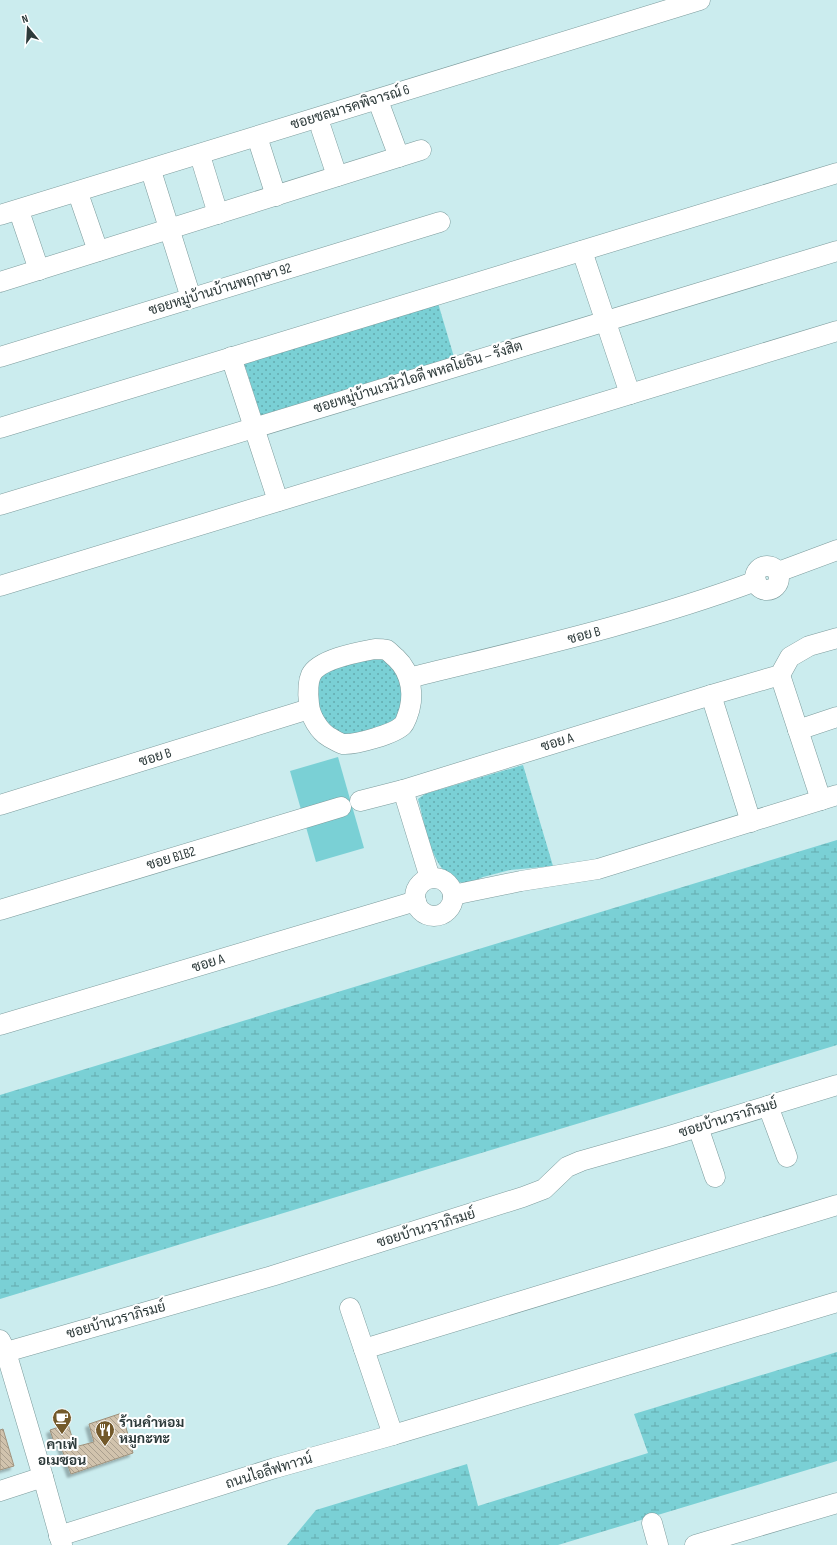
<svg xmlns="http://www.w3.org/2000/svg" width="837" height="1545" viewBox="0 0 837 1545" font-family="'Sofia Sans Condensed',Sarabun,sans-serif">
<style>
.grass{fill:url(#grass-dots)}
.wetland{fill:url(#wetland-marsh)}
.park{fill:#7ad0d5}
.building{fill:url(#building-back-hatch);stroke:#9f927d;filter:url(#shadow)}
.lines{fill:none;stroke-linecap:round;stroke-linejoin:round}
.minor-casing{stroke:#7c9b9c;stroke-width:21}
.minor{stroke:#fff;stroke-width:20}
.labels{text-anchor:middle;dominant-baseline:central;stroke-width:4;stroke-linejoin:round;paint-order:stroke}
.street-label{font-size:14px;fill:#2d3a3a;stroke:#fff}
.poi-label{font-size:14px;font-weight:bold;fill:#2d3a3a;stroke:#fff;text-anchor:start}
</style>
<defs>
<pattern id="grass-dots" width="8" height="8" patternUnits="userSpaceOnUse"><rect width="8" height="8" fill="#7ad0d5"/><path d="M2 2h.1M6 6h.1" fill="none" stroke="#64aaae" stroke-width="1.8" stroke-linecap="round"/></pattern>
<pattern id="wetland-marsh" width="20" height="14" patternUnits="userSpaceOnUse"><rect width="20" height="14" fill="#7ad0d5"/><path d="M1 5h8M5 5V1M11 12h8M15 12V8" fill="none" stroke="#64aaae"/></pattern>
<pattern id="building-back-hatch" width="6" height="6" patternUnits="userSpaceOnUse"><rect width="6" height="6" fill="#d1c3ad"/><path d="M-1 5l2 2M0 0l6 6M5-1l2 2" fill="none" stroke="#aa9f8e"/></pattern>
<filter id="shadow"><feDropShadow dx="-3.5" dy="3.5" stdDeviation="1" flood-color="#0004"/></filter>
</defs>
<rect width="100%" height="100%" fill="#cbecee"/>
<!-- grass -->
<g class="grass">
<polygon points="438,303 454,357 261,417 244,363"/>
<path d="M381,654L407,681L401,716C382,726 354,743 333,730C326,726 320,719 314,714L315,674Z"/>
<path d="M523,765L553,866L510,870L483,877L467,884C463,883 458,882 455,880C430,866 425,824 418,799L425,794Z"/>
</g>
<!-- wetland -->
<g class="wetland">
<polygon points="837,840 837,1045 0,1299 0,1095"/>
<polygon points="837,1352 837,1461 558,1545 287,1545 316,1510 467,1464 478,1506 648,1453 634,1414"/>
</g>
<!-- park -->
<polygon class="park" points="338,757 364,848 316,862 290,771"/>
<!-- building -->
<g class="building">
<polygon points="122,1413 133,1453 71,1474 60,1444 55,1445 50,1430 68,1424 75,1447 94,1442 89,1424"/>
<polygon points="3,1429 14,1466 0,1470 0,1430"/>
</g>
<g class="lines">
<!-- minor casing -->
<g class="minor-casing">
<g id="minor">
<polyline points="380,106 399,157"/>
<polyline points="321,128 337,176"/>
<polyline points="260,146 276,196"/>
<polyline points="202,162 218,214"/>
<polyline points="152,174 191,298"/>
<polyline points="80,199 98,251"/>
<polyline points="0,215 700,0"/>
<polyline points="21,217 39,270"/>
<polyline points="582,251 630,394"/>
<polyline points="0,282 421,150"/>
<polyline points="0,357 440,222"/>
<polyline points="231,357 278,501"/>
<polyline points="0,428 837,173"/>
<polyline points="0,505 837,251"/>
<circle cx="767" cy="578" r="12"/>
<polyline points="778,572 837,550"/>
<polyline points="0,586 837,331"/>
<path d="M375,649C378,649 383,649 387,650C390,652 393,656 396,658C412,673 415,697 407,717C406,719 405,723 403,725C395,734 355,745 343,744C339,743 333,739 329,737C319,731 310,716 309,704C308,695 307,684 311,675C319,659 359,652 375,649Z"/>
<polyline points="780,675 821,800"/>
<path d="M409,678C526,649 643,623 756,581"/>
<polyline points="711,695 751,822"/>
<polyline points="798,730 837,717"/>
<polyline points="403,790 430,878"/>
<polyline points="360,801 403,790 711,695 780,675 790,657 809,646 837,638"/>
<polyline points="0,805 309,709"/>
<circle cx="434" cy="897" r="19"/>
<polyline points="453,895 521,881 598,869 837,795"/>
<polyline points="0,910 341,807"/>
<polyline points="0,1025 416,901"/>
<polyline points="768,1106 787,1157"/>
<polyline points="698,1127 715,1177"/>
<polyline points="0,1340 6,1352 43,1477 62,1545"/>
<polyline points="364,1349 837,1205"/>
<polyline points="6,1352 272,1276 523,1197 544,1189 567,1167 581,1161 669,1136 837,1085"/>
<polyline points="393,1435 837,1302"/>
<polyline points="0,1491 43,1477"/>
<polyline points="652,1523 658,1545"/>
<polyline points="59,1536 275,1468 393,1435 350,1308"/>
<polyline points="695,1545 837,1503"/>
</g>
</g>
<!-- minor -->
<use href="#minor" class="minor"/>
</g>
<!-- icons -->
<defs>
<g id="cafe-pin" transform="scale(1)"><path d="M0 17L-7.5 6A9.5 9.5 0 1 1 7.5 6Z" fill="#73592a" stroke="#fff"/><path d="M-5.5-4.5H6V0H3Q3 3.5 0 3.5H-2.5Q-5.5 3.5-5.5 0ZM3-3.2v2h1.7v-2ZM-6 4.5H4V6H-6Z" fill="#fff"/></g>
<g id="restaurant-pin" transform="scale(1)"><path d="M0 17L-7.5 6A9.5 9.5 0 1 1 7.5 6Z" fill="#73592a" stroke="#fff"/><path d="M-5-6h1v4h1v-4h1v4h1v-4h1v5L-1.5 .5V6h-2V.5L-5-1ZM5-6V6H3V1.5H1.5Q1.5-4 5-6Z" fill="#fff"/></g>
</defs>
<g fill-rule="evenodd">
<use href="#cafe-pin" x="62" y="1418"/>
<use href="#restaurant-pin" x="105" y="1430"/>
</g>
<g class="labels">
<!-- street labels -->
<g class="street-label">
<text transform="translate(350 107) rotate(-17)">ซอยชลมารคพิจารณ์ 6</text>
<text transform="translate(220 289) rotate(-17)">ซอยหมู่บ้านบ้านพฤกษา 92</text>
<text transform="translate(418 377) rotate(-17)">ซอยหมู่บ้านเวนิวไอดี พหลโยธิน – รังสิต</text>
<text transform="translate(584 635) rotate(-15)">ซอย B</text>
<text transform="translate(557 742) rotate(-17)">ซอย A</text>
<text transform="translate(155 757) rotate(-17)">ซอย B</text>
<text transform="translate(171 858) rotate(-17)">ซอย B1B2</text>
<text transform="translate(208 963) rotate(-17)">ซอย A</text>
<text transform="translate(728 1118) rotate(-17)">ซอยบ้านวราภิรมย์</text>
<text transform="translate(426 1228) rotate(-17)">ซอยบ้านวราภิรมย์</text>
<text transform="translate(116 1320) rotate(-16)">ซอยบ้านวราภิรมย์</text>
<text transform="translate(269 1471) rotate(-17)">ถนนไอลีฟทาวน์</text>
</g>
<!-- poi labels -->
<g class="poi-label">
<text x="119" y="1422">ร้านคำหอม<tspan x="119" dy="16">หมูกะทะ</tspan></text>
<text x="62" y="1444" text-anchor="middle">คาเฟ่<tspan x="62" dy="16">อเมซอน</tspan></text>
</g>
</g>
<!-- north arrow -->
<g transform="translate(28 28) rotate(342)" stroke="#ffffff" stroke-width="3" paint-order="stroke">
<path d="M0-3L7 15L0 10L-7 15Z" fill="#2d3a3a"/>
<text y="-6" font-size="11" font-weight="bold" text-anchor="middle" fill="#2d3a3a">N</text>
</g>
</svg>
